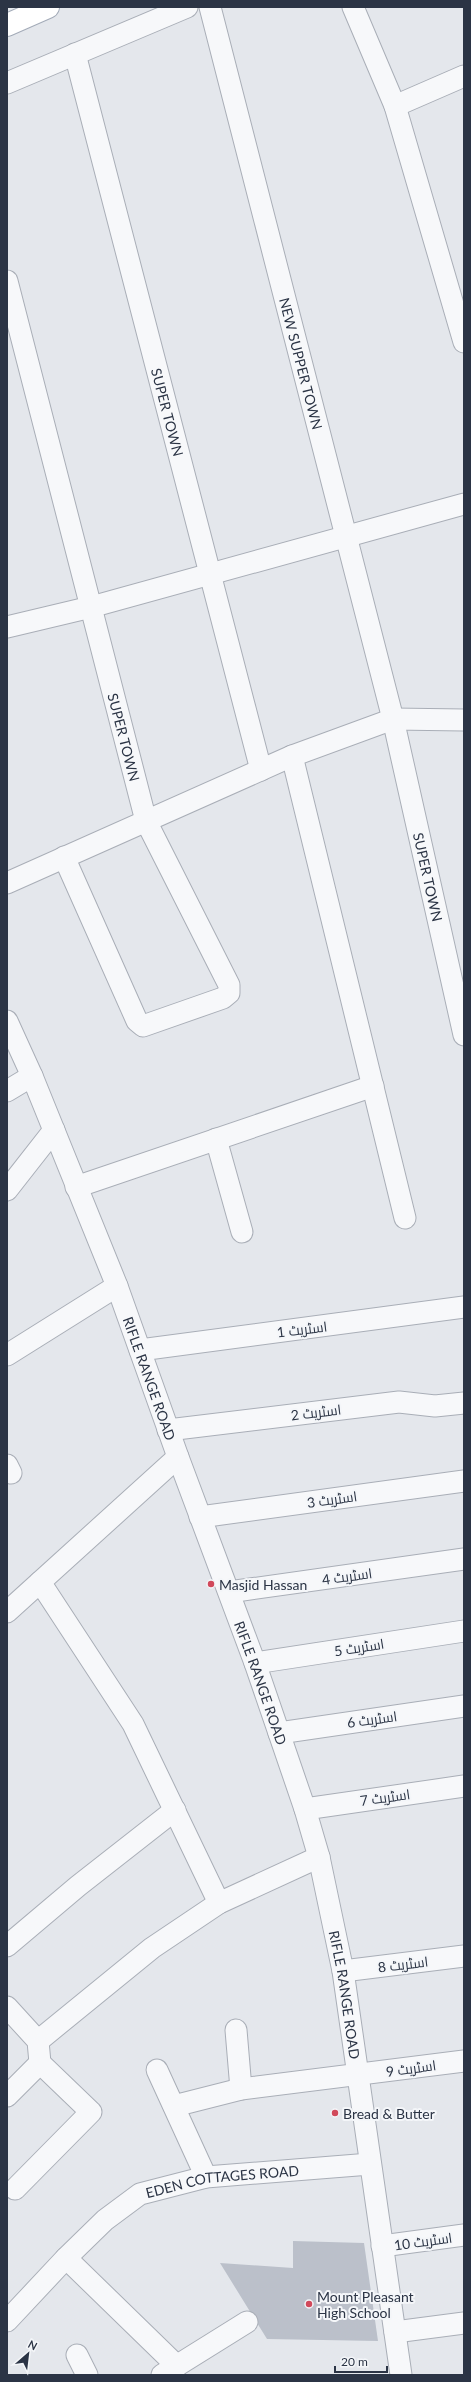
<svg xmlns="http://www.w3.org/2000/svg" width="471" height="2382" viewBox="0 0 471 2382" font-family="Lato,Cairo,sans-serif">
<style>
.building{fill:#bbc0ca}
.lines{fill:none;stroke-linecap:round;stroke-linejoin:round}
.minor-casing{stroke:#a9aeb7;stroke-width:23}
.major-casing{stroke:#a3abb8;stroke-width:24}
.minor{stroke:#f7f8fa;stroke-width:21}
.major{stroke:#fff;stroke-width:22}
.poi-dot{fill:#d1495b;stroke:#f4f6f9;stroke-width:1.5}
.labels{text-anchor:middle;dominant-baseline:central;stroke-width:4;stroke-linejoin:round;paint-order:stroke}
.street-label{font-size:14px;fill:#2b3445;stroke:#f4f6f9}
.poi-label{font-size:14px;fill:#2b3445;stroke:#f4f6f9;text-anchor:start}
</style>
<rect width="100%" height="100%" fill="#e4e7ec"/>
<!-- building -->
<polygon class="building" points="293,2241 364,2243 378,2341 267,2339 220,2263 293,2268"/>
<g class="lines">
<!-- minor casing -->
<g class="minor-casing">
<g id="minor">
<path id="s1" d="M210,7L393,719L464,1035"/>
<polyline points="353,7 395,106 464,342"/>
<path id="s2" d="M75,54L261,770"/>
<polyline points="7,83 187,7"/>
<polyline points="395,106 464,76"/>
<path id="s3" d="M7,281L146,821L229,985V993L223,998L143,1026L137,1021L64,857"/>
<polyline points="7,627 91,607 464,504"/>
<polyline points="292,756 405,1218"/>
<polyline points="7,883 292,756 393,719 464,720"/>
<path id="s4" d="M7,1021L32,1076L117,1286L178,1457L255,1663L305,1809L319,1857L343,1971L401,2375"/>
<polyline points="7,1091 32,1076"/>
<polyline points="216,1139 242,1232"/>
<polyline points="76,1187 373,1086"/>
<polyline points="7,1190 54,1130"/>
<polyline points="140,1350 464,1307"/>
<polyline points="7,1355 117,1286"/>
<polyline points="168,1430 399,1402 435,1406 464,1403"/>
<polyline points="7,1465 11,1473"/>
<polyline points="200,1517 464,1481"/>
<polyline points="40,1582 133,1724 219,1903"/>
<polyline points="229,1592 464,1559"/>
<polyline points="7,1612 178,1457"/>
<polyline points="255,1663 464,1631"/>
<polyline points="279,1733 464,1706"/>
<polyline points="305,1809 464,1786"/>
<polyline points="7,1946 78,1886 175,1810"/>
<polyline points="343,1971 464,1956"/>
<polyline points="7,2007 38,2041 40,2063 7,2096"/>
<polyline points="236,2030 241,2089"/>
<polyline points="38,2041 152,1948 219,1903 319,1857"/>
<polyline points="157,2070 206,2177"/>
<polyline points="174,2106 241,2089 464,2061"/>
<polyline points="15,2189 91,2112 40,2063"/>
<polyline points="382,2246 464,2235"/>
<polyline points="66,2258 177,2366"/>
<path id="s5" d="M7,2321L66,2258L105,2220L140,2194L206,2177L370,2164"/>
<polyline points="395,2332 464,2323"/>
<polyline points="77,2355 87,2375"/>
<polyline points="162,2375 247,2322"/>
</g>
</g>
<!-- major casing -->
<g class="major-casing">
<polyline id="major" points="7,25 48,7"/>
</g>
<!-- minor -->
<use href="#minor" class="minor"/>
<!-- major -->
<use href="#major" class="major"/>
</g>
<!-- markers -->
<g class="poi-dot">
<circle cx="211" cy="1584" r="4"/>
<circle cx="335" cy="2113" r="4"/>
<circle cx="309" cy="2304" r="4"/>
</g>
<g class="labels">
<!-- street labels -->
<g class="street-label">
<text stroke="none"><textPath href="#s1" startOffset="368">NEW SUPPER TOWN</textPath></text>
<text stroke="none"><textPath href="#s2" startOffset="370">SUPER TOWN</textPath></text>
<text stroke="none"><textPath href="#s3" startOffset="471">SUPER TOWN</textPath></text>
<text stroke="none"><textPath href="#s1" startOffset="897">SUPER TOWN</textPath></text>
<text transform="translate(302 1329) rotate(-7)">اسٹریٹ 1</text>
<text stroke="none"><textPath href="#s4" startOffset="385">RIFLE RANGE ROAD</textPath></text>
<text transform="translate(316 1412) rotate(-7)">اسٹریٹ 2</text>
<text transform="translate(332 1499) rotate(-8)">اسٹریٹ 3</text>
<text transform="translate(347 1576) rotate(-8)">اسٹریٹ 4</text>
<text transform="translate(359 1647) rotate(-9)">اسٹریٹ 5</text>
<text stroke="none"><textPath href="#s4" startOffset="709">RIFLE RANGE ROAD</textPath></text>
<text transform="translate(372 1719) rotate(-8)">اسٹریٹ 6</text>
<text transform="translate(385 1797) rotate(-8)">اسٹریٹ 7</text>
<text transform="translate(403 1964) rotate(-7)">اسٹریٹ 8</text>
<text stroke="none"><textPath href="#s4" startOffset="1033">RIFLE RANGE ROAD</textPath></text>
<text transform="translate(411 2068) rotate(-8)">اسٹریٹ 9</text>
<text stroke="none"><textPath href="#s5" startOffset="268">EDEN COTTAGES ROAD</textPath></text>
<text transform="translate(423 2241) rotate(-8)">اسٹریٹ 10</text>
</g>
<!-- poi labels -->
<g class="poi-label">
<text x="219" y="1584">Masjid Hassan</text>
<text x="343" y="2113">Bread &amp; Butter</text>
<text x="317" y="2296">Mount Pleasant<tspan x="317" dy="16">High School</tspan></text>
</g>
</g>
<!-- border -->
<rect width="471" height="2382" fill="none" stroke="#2b3445" stroke-width="16"/>
<!-- north arrow -->
<g transform="translate(28 2354) rotate(28)" stroke="#f4f6f9" stroke-width="3" paint-order="stroke">
<path d="M0-3L7 15L0 10L-7 15Z" fill="#2b3445"/>
<text y="-6" font-size="11" font-weight="bold" text-anchor="middle" fill="#2b3445">N</text>
</g>
<!-- scale -->
<path d="M335 2366v6h52v-6" fill="none" stroke="#2b3445" stroke-width="2"/>
<text x="341" y="2366" font-size="12" fill="#2b3445" stroke="#f4f6f9" stroke-width="3" paint-order="stroke">20 m</text>
</svg>
